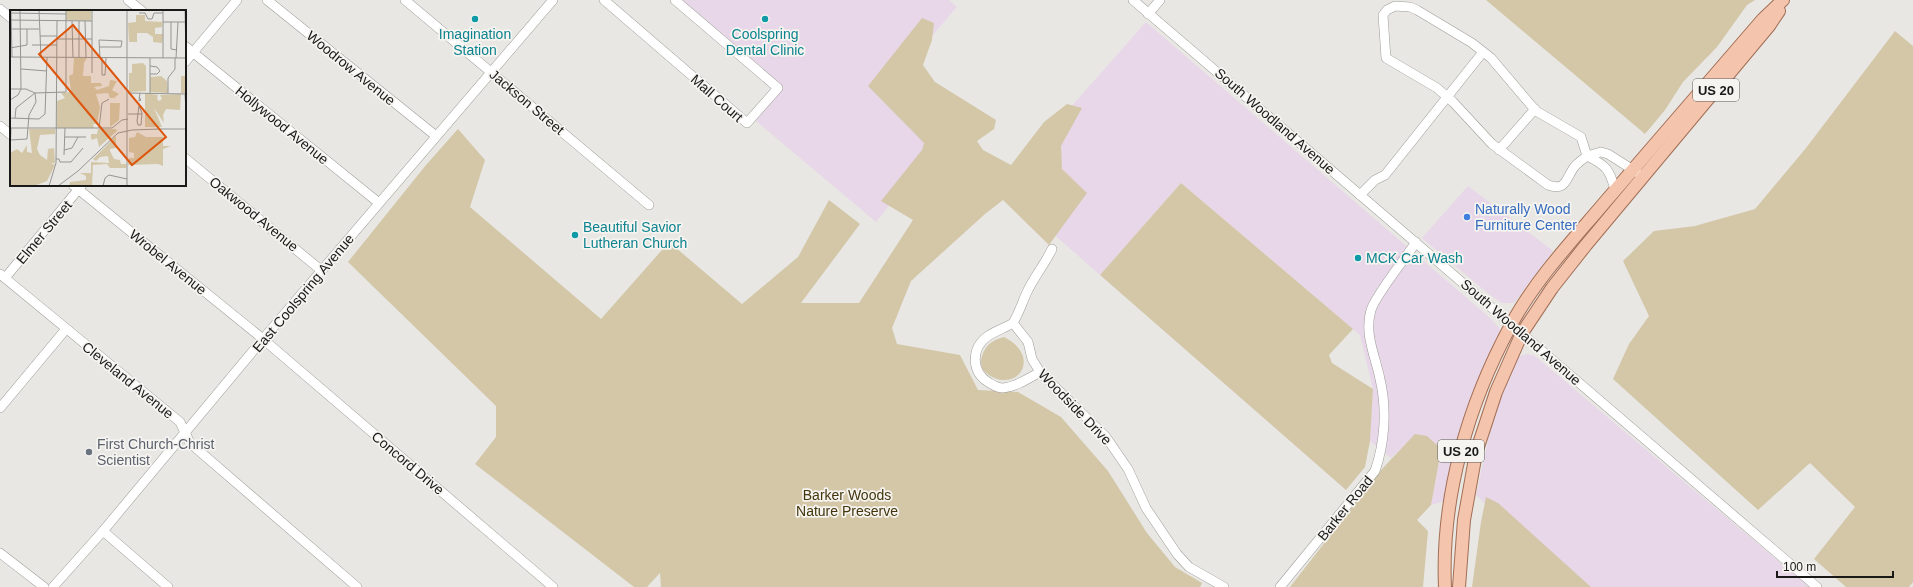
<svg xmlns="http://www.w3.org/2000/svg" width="1913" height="587" viewBox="0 0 1913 587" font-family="Arial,sans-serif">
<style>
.commercial{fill:#e8d7e8}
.green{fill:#d3c7a8}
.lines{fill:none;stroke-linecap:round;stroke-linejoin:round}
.minor-casing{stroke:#9d9c98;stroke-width:10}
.major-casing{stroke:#a26e55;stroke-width:14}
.minor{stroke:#fff;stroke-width:9}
.major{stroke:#f4c4ad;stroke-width:12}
.culture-dot{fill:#0f9aa8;stroke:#f6f4f0;stroke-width:1.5}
.shop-dot{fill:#3f7fe0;stroke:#f6f4f0;stroke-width:1.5}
.worship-dot{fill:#6b7280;stroke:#f6f4f0;stroke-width:1.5}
.labels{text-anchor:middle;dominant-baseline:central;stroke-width:3.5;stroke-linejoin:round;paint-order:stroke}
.shield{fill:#f6f4f0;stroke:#5b5b58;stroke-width:1}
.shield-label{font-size:13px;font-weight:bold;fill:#191917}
.culture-label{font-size:14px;fill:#0d838f;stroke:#f6f4f0}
.street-label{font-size:14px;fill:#191917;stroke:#f6f4f0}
.shop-label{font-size:14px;fill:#366cbe;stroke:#f6f4f0;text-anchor:start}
.worship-label{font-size:14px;fill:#5b616d;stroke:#f6f4f0;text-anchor:start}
.park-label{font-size:14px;fill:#43350b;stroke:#f6f4f0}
.inset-road{fill:none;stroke:#959591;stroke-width:1}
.view{fill:#de560d;fill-opacity:0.15;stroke:#de560d;stroke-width:2}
.inset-edge{fill:none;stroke:#191917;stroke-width:2}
</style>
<rect width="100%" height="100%" fill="#e8e7e3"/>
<!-- commercial -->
<g class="commercial">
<polygon points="683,0 949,0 957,7 879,97 935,148 876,222 756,121 784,87"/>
<polygon points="1146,22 1490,318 1500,329 1498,340 1445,501 1431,505 1440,456 1415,435 1391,458 1370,441 1373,389 1360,335 1181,183 1100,275 1000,187"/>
<polygon points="1468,186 1553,251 1514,303 1502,303 1490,295 1422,238"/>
<polygon points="1527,354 1535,356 1809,587 1573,587 1476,495 1495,409 1515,361 1520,356"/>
</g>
<!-- green -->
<g class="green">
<polygon points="1486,0 1755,0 1747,5 1717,47 1683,82 1665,110 1645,134"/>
<polygon points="922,18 934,23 932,40 923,65 935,82 996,120 994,129 977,141 983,150 1011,165 1044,122 1067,104 1082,108 1061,146 1062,169 1087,193 1049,245 1003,200 985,214 911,281 892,328 897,344 960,355 978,390 1018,392 1061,417 1108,471 1147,533 1175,567 1202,583 1200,587 661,587 660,573 647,587 634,587 475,464 496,437 496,406 348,262 426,165 458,129 485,160 470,207 601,319 669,242 742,304 798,257 829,200 860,224 801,303 859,303 913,220 881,201 922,150 924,143 868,86"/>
<polygon points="1895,31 1913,46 1913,582 1909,587 1846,587 1814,559 1855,507 1810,463 1758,510 1613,379 1629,344 1649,316 1623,261 1654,231 1695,226 1755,209 1806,148"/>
<polygon points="1181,183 1353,329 1329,355 1332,363 1373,389 1370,441 1365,467 1346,490 1100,275"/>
<path d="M1004,337C1045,358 1014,397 985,372C981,369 980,361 982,356C986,344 993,340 1004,337Z"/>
<polygon points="1415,434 1427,436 1438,446 1440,456 1431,505 1417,520 1428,531 1423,587 1290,587 1382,469"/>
<polygon points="1486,497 1498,503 1591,587 1472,587 1481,522"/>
</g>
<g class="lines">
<!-- minor casing -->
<g class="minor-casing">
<g id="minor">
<polyline points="128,0 142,11"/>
<polyline points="267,0 436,136"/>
<polyline points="405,0 649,205"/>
<polyline points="604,0 747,123 778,88 675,0"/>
<polyline points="1133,0 1817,587"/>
<path d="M1395,6L1410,7L1417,10L1472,43L1491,58L1536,111L1581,137L1587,156C1583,159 1579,162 1575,166C1566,177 1567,192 1548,185L1492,144L1453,102L1437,88L1386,58L1383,15L1387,10Z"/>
<polyline points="0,9 11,18"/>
<polyline points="1148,14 1160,0"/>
<polyline points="185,46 379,203"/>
<polyline points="185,62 237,0"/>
<polyline points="0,126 11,135"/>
<polyline points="1499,150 1535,109"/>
<polyline points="1587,156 1601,152 1608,154 1638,173"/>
<path d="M1587,156C1606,165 1610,170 1615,190"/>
<polyline points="185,158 322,271"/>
<polyline points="73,185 263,339 553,587"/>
<polyline points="1360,195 1375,180 1385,175 1483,52"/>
<path d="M1052,249C1045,264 1034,277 1027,292C1022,303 1019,313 1013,323L1028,342L1032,359L1040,372L1106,437L1128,469L1146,508L1177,554L1189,567L1224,587"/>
<polyline points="0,274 180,422 190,443 357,587"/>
<polyline points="5,278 82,185"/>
<path d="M1013,323C1005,328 995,331 988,336C971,348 971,371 988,382C993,385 997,388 1003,388C1016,387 1029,378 1040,372"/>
<polyline points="0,408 66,329"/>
<polyline points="103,531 168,587"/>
<polyline points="0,553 44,587"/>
<polyline points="53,587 103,531 263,339 553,0"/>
<path d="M1280,587L1375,471C1385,442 1387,409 1380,379C1375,355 1364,334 1371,310C1376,294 1406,258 1416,242"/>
</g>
</g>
<!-- major casing -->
<g class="major-casing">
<g id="major">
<path d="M1445,587C1441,497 1468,404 1511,325C1535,280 1572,241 1605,202C1657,141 1710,80 1763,19L1783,0"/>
<polyline points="1459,587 1464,520 1476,453 1496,392 1522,333 1552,288 1586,245 1769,26 1779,11"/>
</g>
</g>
<!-- minor -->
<use href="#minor" class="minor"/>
<!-- major -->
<use href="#major" class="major"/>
</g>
<!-- markers -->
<g class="culture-dot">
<circle cx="475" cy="19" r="4"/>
<circle cx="765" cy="19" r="4"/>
<circle cx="575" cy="235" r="4"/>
<circle cx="1358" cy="258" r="4"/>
</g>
<circle class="shop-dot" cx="1467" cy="217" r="4"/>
<circle class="worship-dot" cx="89" cy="452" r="4"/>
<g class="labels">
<!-- shield labels -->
<g class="shield">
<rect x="1693" y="79" width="46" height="22" rx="3"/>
<rect x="1438" y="440" width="46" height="22" rx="3"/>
</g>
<g class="shield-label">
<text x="1716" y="90">US 20</text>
<text x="1461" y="451">US 20</text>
</g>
<!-- culture labels -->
<g class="culture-label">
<text x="475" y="34">Imagination<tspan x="475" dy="16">Station</tspan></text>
<text x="765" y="34">Coolspring<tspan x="765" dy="16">Dental Clinic</tspan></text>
<text x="583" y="227" text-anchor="start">Beautiful Savior<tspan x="583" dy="16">Lutheran Church</tspan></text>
<text x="1366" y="258" text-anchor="start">MCK Car Wash</text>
</g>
<!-- street labels -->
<g class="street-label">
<text transform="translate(351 68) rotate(39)">Woodrow Avenue</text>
<text transform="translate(717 98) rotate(41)">Mall Court</text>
<text transform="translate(527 102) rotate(40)">Jackson Street</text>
<text transform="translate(1275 121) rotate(41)">South Woodland Avenue</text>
<text transform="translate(282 125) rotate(39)">Hollywood Avenue</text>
<text transform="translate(254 214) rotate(39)">Oakwood Avenue</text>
<text transform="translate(44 232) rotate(-50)">Elmer Street</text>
<text transform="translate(168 262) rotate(39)">Wrobel Avenue</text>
<text transform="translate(303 293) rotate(-50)">East Coolspring Avenue</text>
<text transform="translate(1521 332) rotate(41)">South Woodland Avenue</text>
<text transform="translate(128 380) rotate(39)">Cleveland Avenue</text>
<text transform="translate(1075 407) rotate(46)">Woodside Drive</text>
<text transform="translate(408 463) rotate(40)">Concord Drive</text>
<text transform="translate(1345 508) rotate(-51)">Barker Road</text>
</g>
<!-- shop labels -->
<g class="shop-label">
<text x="1475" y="209">Naturally Wood<tspan x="1475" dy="16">Furniture Center</tspan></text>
</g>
<!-- worship labels -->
<g class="worship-label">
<text x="97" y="444">First Church-Christ<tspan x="97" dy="16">Scientist</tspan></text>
</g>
<!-- park labels -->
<g class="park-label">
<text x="847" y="495">Barker Woods<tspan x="847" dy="16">Nature Preserve</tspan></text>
</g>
</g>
<!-- overview -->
<g transform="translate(10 10)">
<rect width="176" height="176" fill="#e8e7e3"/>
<path d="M56,0H81V11L56,10ZM126,5H135V11L152,12V17L145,18V24H153L152,33L143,32V27L137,23H127V32H119L118,13L126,12ZM64,48H77L74,53L73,66H81V73H91L92,76L84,77L87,80L99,76L100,70L107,71L102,80L109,84L104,88H100L98,83L86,84L90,97L87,114H83L84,118H47V91L55,88L51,83L61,82L59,66L63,64ZM133,53L136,56V81L119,82V63H122V54ZM151,66L157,71L158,83L140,82V67ZM171,66H176V83H171ZM135,83L148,85L147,89L149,91L152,89L150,85L171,84L170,100L156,99L153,105L154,113L144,98L152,117H135ZM100,93H110L109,110L100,117ZM19,119H45V124L30,125L27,139L30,145L37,150L38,139L44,138L45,153H41L45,155L37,171L24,176H0V143L7,139L12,143L17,135V142L22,143ZM88,119H106L107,121L89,137L87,128L82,130L81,128V124H87ZM127,122L136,127H153V136H161L153,139V156L148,154L118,155L119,148H124V143L119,142V128L125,127ZM106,126V138L100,139V141L104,149L110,150L111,154H116V158H100L97,154L83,155L82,176H59L60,172L76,170V166L70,163H81V152L99,153L98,146L90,147L86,151L83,149Z" fill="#d3c7a8"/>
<path class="inset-road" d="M1,0L2,47M29,0L31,47M82,0V63M153,0V48M175,0L176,48M0,3L56,4M129,3H135L138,9H142L144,3H153M0,10L82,11M62,11L63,47M69,11V47M75,11L76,47M153,12H175M161,12V39L167,40M0,19H29M30,26H47M47,29H82M22,35H47M89,37H111L112,31L89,30L90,48M0,38L17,35V19M0,47L176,48M92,48V65H95L96,48M166,48L168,12M11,59L37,61M140,64H147L150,61L147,57L140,56M0,79H16L25,83L56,82V0M118,83L176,84M140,83V48M158,83V68L165,59V48M175,84L176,101M129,87L131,90L129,91L130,83M0,90L8,85L11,79L10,0M129,96L132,103L131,115H128L127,111ZM118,104H132M0,108L29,109L35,104L37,47M0,118H102L112,110L118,109M89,118L92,93L99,89M149,119H176M55,127H76M0,130L17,129L19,105L26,92L25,83L6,98L5,108M54,140L62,138L68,127M0,142L1,118M54,145L55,118M46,149H49L50,152H61L73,138M39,176L46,153L47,11M48,176L68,161L108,123L122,120L150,119M93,176L95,168L99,165L117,169M117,176V0"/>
<path class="view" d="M63,15L156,127L122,155L29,44Z"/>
<rect width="176" height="176" class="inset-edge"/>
</g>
<!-- scale -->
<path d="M1777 571v6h116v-6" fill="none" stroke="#191917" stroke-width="2"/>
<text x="1783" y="571" font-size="12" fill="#191917" stroke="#f6f4f0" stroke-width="3" paint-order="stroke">100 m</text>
</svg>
